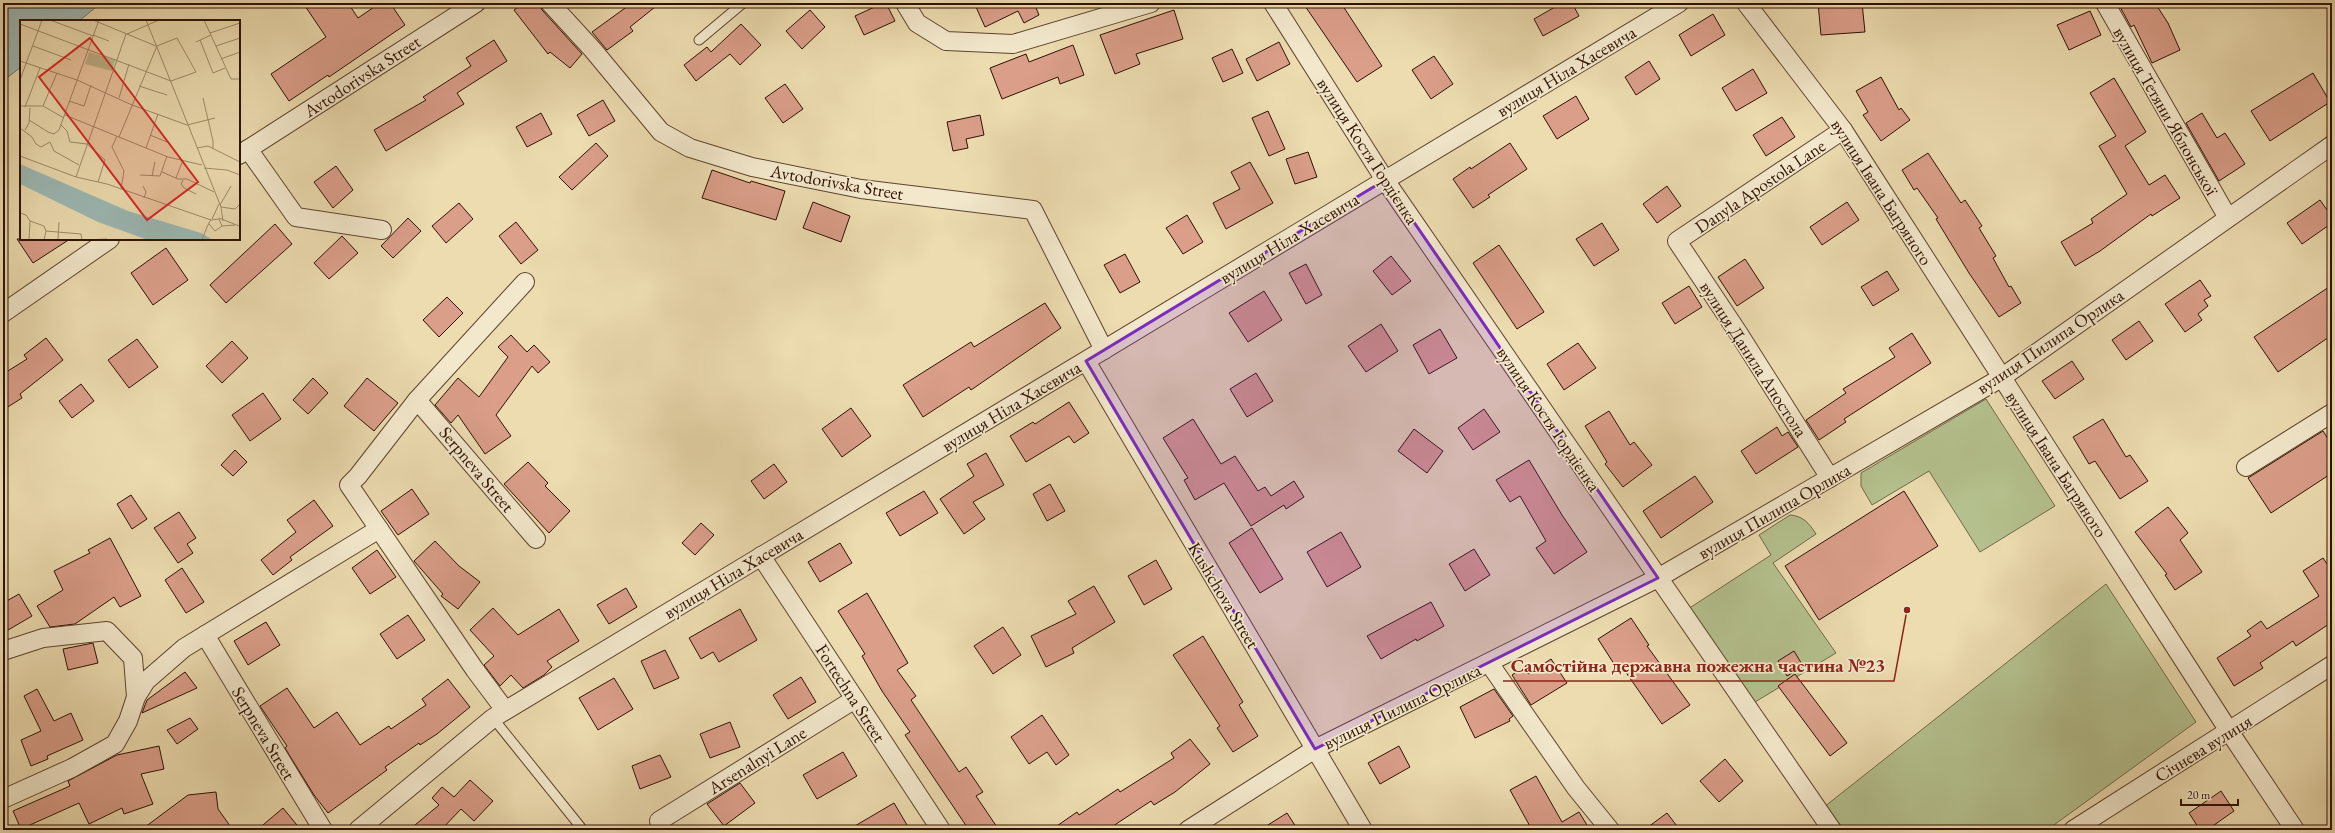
<svg xmlns="http://www.w3.org/2000/svg" width="2335" height="833" viewBox="0 0 2335 833" font-family="'EB Garamond',serif">
<style>
.green{fill:#b4c18e;stroke:#726948}
.water{fill:#9cb9b5;stroke:#70766d}
.building{fill:#da9e89;stroke:#2f1102}
.lines{fill:none;stroke-linecap:round;stroke-linejoin:round}
.service-casing{stroke:#5e442e;stroke-width:11}
.minor-casing{stroke:#5e442e;stroke-width:20}
.service{stroke:#f3e8cc;stroke-width:9}
.minor{stroke:#f3e8cc;stroke-width:18}
.marked{fill:#7b2cbf;fill-opacity:0.2;stroke:#7b2cbf;stroke-width:3;stroke-linejoin:round}
.labels{text-anchor:middle;dominant-baseline:central;stroke-width:3.5;stroke-linejoin:round;paint-order:stroke}
.street-label{font-size:18px;fill:#2f1102;stroke:#f3e8cc}
.inset-road{fill:none;stroke:#a08b6a;stroke-width:1}
.view{fill:#d62828;fill-opacity:0.15;stroke:#d62828;stroke-width:2}
.inset-edge{fill:none;stroke:#2f1102;stroke-width:2}
.leader{fill:none;stroke:#8f2418;stroke-width:1.5}
.callout-dot{fill:#8f2418;stroke:#f3e8cc;stroke-width:1.5}
.callout-label{font-size:19px;text-anchor:middle;font-weight:bold;fill:#8f2418;stroke:#f3e8cc;stroke-width:3.5;stroke-linejoin:round;paint-order:stroke}
</style>
<rect width="100%" height="100%" fill="#ecdcb0"/>
<filter id="stains"><feTurbulence type="fractalNoise" baseFrequency=".005" numOctaves="4"/><feColorMatrix values="0 0 0 0 .2 0 0 0 0 .09 0 0 0 0 .02 0 0 0 .5 -.17"/></filter>
<radialGradient id="worn" r=".72"><stop offset=".6" stop-color="#630" stop-opacity="0"/><stop offset="1" stop-color="#630" stop-opacity=".3"/></radialGradient>
<!-- green -->
<g class="green">
<polygon points="1986,399 2055,506 1980,552 1929,471 1872,505 1861,486 1861,473"/>
<path d="M1790,515C1803,516 1809,523 1816,534L1773,563L1836,653L1755,702L1688,609L1771,555L1759,535Z"/>
<polygon points="2106,584 2196,722 2047,830 1833,830 1819,811"/>
</g>
<!-- water -->
<polygon class="water" points="3,3 101,3 79,21 21,21 21,67 3,81"/>
<!-- building -->
<g class="building">
<polygon points="303,3 348,3 358,18 380,3 390,3 405,25 329,77 328,75 289,101 271,74 326,37"/>
<polygon points="524,3 540,3 542,10 582,54 570,68 550,52 548,54 514,10"/>
<polygon points="632,3 660,3 630,27 633,31 607,50 592,32"/>
<polygon points="883,3 886,3 895,21 864,35 855,16"/>
<polygon points="985,3 1034,3 1039,15 1024,23 1018,11 985,27 976,7"/>
<polygon points="1303,3 1341,3 1382,66 1357,82"/>
<polygon points="1562,3 1572,3 1579,16 1543,36 1534,19"/>
<polygon points="1818,3 1862,3 1865,32 1821,35"/>
<polygon points="2118,3 2155,3 2168,23 2180,50 2152,63 2134,25 2131,27"/>
<polygon points="810,10 825,27 802,49 786,31"/>
<polygon points="1174,10 1183,39 1136,54 1140,64 1115,74 1100,35"/>
<polygon points="2090,11 2101,35 2069,50 2057,25"/>
<polygon points="1713,14 1725,35 1691,56 1679,35"/>
<polygon points="741,24 761,45 740,65 730,54 696,81 684,65 707,47 711,52"/>
<polygon points="494,40 507,61 457,93 464,104 386,151 374,130 426,100 423,97 471,66 466,58"/>
<polygon points="1279,42 1290,64 1257,81 1246,59"/>
<polygon points="1073,45 1084,75 1060,84 1058,77 1002,99 990,68 1026,54 1029,62"/>
<polygon points="1232,49 1243,73 1223,82 1212,58"/>
<polygon points="1434,56 1453,84 1431,99 1412,70"/>
<polygon points="1649,61 1660,79 1636,95 1625,77"/>
<polygon points="1753,69 1767,93 1736,111 1722,88"/>
<polygon points="2313,73 2330,102 2270,141 2251,111"/>
<polygon points="1881,77 1899,110 1901,108 1910,120 1881,141 1863,115 1868,112 1856,91"/>
<polygon points="2114,78 2146,132 2125,146 2149,185 2165,175 2180,198 2152,216 2151,214 2100,251 2075,266 2061,242 2093,223 2091,219 2127,194 2099,146 2116,136 2090,93"/>
<polygon points="785,84 803,109 783,123 765,98"/>
<polygon points="1576,96 1589,119 1557,139 1543,116"/>
<polygon points="603,100 615,121 589,136 577,115"/>
<polygon points="1268,111 1285,149 1269,156 1252,118"/>
<polygon points="541,113 552,134 527,147 516,127"/>
<polygon points="2202,113 2217,138 2225,133 2245,164 2219,181 2186,123"/>
<polygon points="980,115 984,135 966,139 968,148 953,151 947,122"/>
<polygon points="1782,117 1795,137 1766,156 1753,135"/>
<polygon points="596,143 608,156 572,190 559,177"/>
<polygon points="1510,143 1527,169 1488,195 1490,197 1473,208 1453,179 1470,167 1471,169"/>
<polygon points="1308,152 1317,177 1295,184 1286,159"/>
<polygon points="1928,153 1961,203 1965,200 1982,226 1979,228 1996,256 1993,258 2009,287 2011,286 2021,303 1999,317 1969,273 1936,219 1938,218 1917,188 1914,190 1902,170"/>
<polygon points="1250,162 1273,203 1226,229 1213,203 1240,189 1231,172"/>
<polygon points="336,166 353,190 333,208 314,182"/>
<polygon points="712,170 750,183 751,181 785,191 776,220 702,198"/>
<polygon points="1667,186 1681,206 1657,223 1643,204"/>
<polygon points="2320,200 2332,217 2332,223 2302,244 2287,223"/>
<polygon points="813,202 850,216 841,242 803,228"/>
<polygon points="1847,202 1859,220 1822,245 1810,227"/>
<polygon points="459,203 473,219 446,243 432,226"/>
<polygon points="1187,215 1203,242 1183,254 1166,228"/>
<polygon points="408,218 421,231 393,258 381,246"/>
<polygon points="516,222 538,250 521,264 499,236"/>
<polygon points="1602,223 1619,250 1594,266 1576,239"/>
<polygon points="275,224 292,244 226,303 210,285"/>
<polygon points="342,236 358,253 329,279 314,263"/>
<polygon points="17,239 70,239 33,263"/>
<polygon points="1499,245 1544,312 1517,329 1473,263"/>
<polygon points="166,248 188,280 153,305 131,273"/>
<polygon points="1125,254 1140,282 1120,293 1104,265"/>
<polygon points="1391,256 1411,281 1392,295 1373,271"/>
<polygon points="1745,259 1764,288 1737,306 1718,277"/>
<polygon points="1306,264 1322,295 1306,304 1289,273"/>
<polygon points="1887,271 1899,290 1873,306 1861,287"/>
<polygon points="2200,280 2211,296 2204,300 2208,306 2198,314 2202,320 2185,332 2165,304"/>
<polygon points="2332,285 2332,335 2278,372 2254,337"/>
<polygon points="1689,286 1702,307 1675,324 1662,303"/>
<polygon points="1264,291 1282,320 1248,342 1229,313"/>
<polygon points="447,297 463,313 439,337 423,320"/>
<polygon points="1045,303 1061,328 971,390 969,387 923,417 903,385 971,342 974,347"/>
<polygon points="2139,321 2153,341 2126,360 2112,340"/>
<polygon points="1381,324 1398,351 1366,372 1348,346"/>
<polygon points="1440,329 1457,358 1429,374 1413,345"/>
<polygon points="1912,333 1931,363 1844,419 1846,422 1819,440 1806,420 1846,393 1843,389 1895,357 1889,348"/>
<polygon points="511,335 527,352 534,345 550,362 538,373 532,366 496,415 511,436 485,454 458,415 451,423 435,405 458,378 479,397 508,357 498,347"/>
<polygon points="46,338 63,360 20,394 22,398 3,410 3,374 27,359 24,355"/>
<polygon points="137,339 158,367 129,388 108,360"/>
<polygon points="232,341 248,358 222,383 206,366"/>
<polygon points="1578,343 1596,368 1564,390 1547,364"/>
<polygon points="2072,361 2084,379 2055,399 2042,381"/>
<polygon points="1256,373 1273,401 1247,417 1230,389"/>
<polygon points="313,378 328,393 308,414 293,400"/>
<polygon points="367,378 398,403 374,431 344,406"/>
<polygon points="81,384 94,401 72,418 59,401"/>
<polygon points="263,393 281,419 250,441 232,415"/>
<polygon points="1069,402 1089,433 1074,443 1069,436 1026,462 1010,436 1033,422 1035,424"/>
<polygon points="851,408 871,436 842,457 822,429"/>
<polygon points="1484,409 1500,432 1473,450 1458,428"/>
<polygon points="1609,411 1630,445 1634,442 1652,465 1623,487 1605,464 1607,462 1585,426"/>
<polygon points="1193,419 1221,464 1235,456 1258,491 1265,487 1271,496 1294,481 1304,497 1286,509 1284,505 1251,526 1224,483 1195,500 1184,480 1188,478 1163,438"/>
<polygon points="2103,419 2126,457 2130,455 2148,481 2120,499 2095,461 2089,464 2073,437"/>
<polygon points="1777,427 1782,436 1788,432 1798,447 1756,474 1741,451"/>
<polygon points="1414,429 1443,451 1427,473 1398,451"/>
<polygon points="2323,431 2332,445 2332,473 2271,513 2248,478"/>
<polygon points="235,450 247,462 233,476 221,465"/>
<polygon points="986,453 1004,485 973,502 985,519 964,534 940,499 974,476 967,464"/>
<polygon points="1529,460 1562,515 1587,552 1554,574 1536,548 1546,541 1520,496 1510,502 1496,480"/>
<polygon points="528,462 548,483 545,486 570,511 549,533 504,484"/>
<polygon points="774,464 787,482 764,499 751,481"/>
<polygon points="1695,476 1713,502 1661,538 1643,511"/>
<polygon points="1050,484 1065,511 1047,521 1033,494"/>
<polygon points="412,489 429,514 398,535 381,511"/>
<polygon points="924,491 938,513 900,536 886,513"/>
<polygon points="1904,491 1938,546 1819,620 1785,566"/>
<polygon points="131,495 147,519 132,529 117,504"/>
<polygon points="314,500 333,526 290,557 292,560 273,575 261,560 296,532 287,520"/>
<polygon points="2168,507 2188,533 2180,540 2202,572 2175,590 2165,575 2167,574 2135,532"/>
<polygon points="179,512 196,538 187,544 193,553 178,563 154,528"/>
<polygon points="701,523 714,535 695,555 682,543"/>
<polygon points="1252,528 1283,579 1260,593 1229,543"/>
<polygon points="1341,532 1361,567 1327,587 1307,552"/>
<polygon points="110,538 141,596 120,607 114,597 75,624 50,627 37,606 63,590 54,571 90,553 88,550"/>
<polygon points="435,541 459,566 480,582 458,609 441,596 443,594 414,561"/>
<polygon points="840,543 852,563 820,582 808,562"/>
<polygon points="1474,549 1490,575 1465,591 1449,564"/>
<polygon points="377,550 396,577 370,594 352,568"/>
<polygon points="2323,558 2332,571 2332,622 2296,646 2293,641 2260,663 2263,668 2234,686 2217,658 2251,636 2247,631 2261,621 2267,629 2319,596 2303,571"/>
<polygon points="1156,560 1172,589 1144,605 1128,576"/>
<polygon points="182,568 204,602 186,613 165,580"/>
<polygon points="1094,586 1115,622 1072,648 1074,653 1046,667 1031,636 1076,614 1068,601"/>
<polygon points="626,588 637,607 609,624 597,605"/>
<polygon points="867,593 908,663 897,670 916,696 911,700 959,772 966,767 983,792 976,796 999,830 969,830 905,735 910,732 882,691 862,656 865,654 838,611"/>
<polygon points="19,594 32,616 3,633 3,603"/>
<polygon points="1431,602 1444,626 1417,641 1416,639 1381,659 1367,636"/>
<polygon points="493,608 518,635 559,609 579,641 547,661 552,667 544,675 523,688 511,675 500,686 484,665 494,656 470,630"/>
<polygon points="740,609 757,640 719,662 713,652 701,659 689,638"/>
<polygon points="408,615 425,640 397,659 380,634"/>
<polygon points="1631,618 1649,645 1647,646 1690,705 1662,724 1620,664 1616,667 1598,639"/>
<polygon points="266,622 280,645 248,665 234,641"/>
<polygon points="1003,627 1021,655 993,674 974,646"/>
<polygon points="1203,636 1243,702 1239,705 1258,736 1233,752 1217,728 1220,726 1173,655"/>
<polygon points="93,643 98,663 68,670 63,649"/>
<polygon points="665,650 679,678 654,689 641,661"/>
<polygon points="1794,651 1803,666 1787,676 1778,661"/>
<polygon points="1551,659 1567,683 1531,705 1512,675 1524,667 1528,674"/>
<polygon points="185,672 197,688 142,713 147,700"/>
<polygon points="1795,674 1847,743 1830,756 1778,686"/>
<polygon points="801,677 816,702 788,719 773,695"/>
<polygon points="614,678 633,709 598,730 579,698"/>
<polygon points="448,679 470,707 437,734 420,745 419,743 385,767 387,770 328,813 314,795 285,748 287,746 260,706 287,688 314,728 337,712 360,745 389,726 391,729 426,705 422,699"/>
<polygon points="37,689 54,721 71,713 83,740 47,756 48,759 31,766 21,740 41,731 24,696"/>
<polygon points="1494,689 1513,716 1509,719 1510,721 1475,738 1460,707"/>
<polygon points="1042,715 1069,755 1056,765 1047,752 1029,764 1011,737"/>
<polygon points="190,718 198,729 177,744 167,730"/>
<polygon points="730,722 740,747 710,758 700,734"/>
<polygon points="1190,739 1210,764 1175,792 1154,805 1151,801 1107,830 1051,830 1077,812 1079,815 1118,789 1120,792 1174,758 1171,753"/>
<polygon points="159,746 164,769 141,774 153,804 124,814 122,808 89,824 79,803 21,829 13,811 70,786 68,781 117,755"/>
<polygon points="1399,746 1410,767 1380,784 1368,763"/>
<polygon points="843,752 857,776 817,799 803,775"/>
<polygon points="660,755 671,777 640,789 632,766"/>
<polygon points="1725,759 1743,781 1719,802 1700,781"/>
<polygon points="1536,776 1562,822 1579,812 1590,830 1532,830 1510,790"/>
<polygon points="470,780 493,801 474,821 461,809 441,830 409,830 439,805 432,798 442,787 454,797"/>
<polygon points="740,783 755,803 724,826 707,804"/>
<polygon points="2221,791 2234,811 2207,830 2200,830 2189,813"/>
<polygon points="216,792 218,809 233,830 141,830 188,795"/>
<polygon points="894,803 910,830 848,830"/>
<polygon points="283,808 301,830 257,830"/>
<polygon points="1287,813 1298,830 1260,830"/>
<polygon points="1667,813 1680,830 1644,830"/>
</g>
<g class="lines">
<!-- service casing -->
<g class="service-casing">
<g id="service">
<polyline points="699,40 743,3"/>
<polyline points="493,718 583,830"/>
</g>
</g>
<!-- minor casing -->
<g class="minor-casing">
<g id="minor">
<polyline points="550,3 593,50 661,132 690,148 752,167 861,189 1033,210 1104,350"/>
<polyline points="905,3 917,23 946,41 1013,44 1151,3"/>
<polyline points="1273,3 1385,180 1832,830"/>
<polyline points="1746,3 1843,130 2229,731 2295,830"/>
<polyline points="2105,3 2228,218"/>
<polyline points="248,149 296,217 382,230"/>
<polyline points="239,155 476,3"/>
<polyline points="3,313 110,239"/>
<polyline points="1086,361 1363,830"/>
<polyline points="417,400 536,539"/>
<polyline points="2246,467 2332,413"/>
<polyline points="1830,478 1739,334 1677,241 1843,130"/>
<polyline points="761,556 941,830"/>
<polyline points="205,635 323,830"/>
<polyline points="3,651 43,638 107,631 133,658 136,697"/>
<polyline points="1489,663 1576,788 1610,830"/>
<polyline points="505,710 475,670 349,485 358,476 417,400 525,282"/>
<polyline points="3,799 72,768 115,744 128,721 136,697 146,681 184,648 379,529"/>
<polyline points="659,821 855,699"/>
<polyline points="358,830 493,718 1679,3"/>
<polyline points="1188,830 1315,749 1658,578 2001,378 2332,145"/>
<polyline points="2073,830 2332,665"/>
</g>
</g>
<!-- service -->
<use href="#service" class="service"/>
<!-- minor -->
<use href="#minor" class="minor"/>
</g>
<!-- marked area -->
<path class="marked" d="M1385,180L1658,578L1315,749L1086,361Z"/>
<g class="labels">
<!-- street labels -->
<g class="street-label">
<text transform="translate(1566 71) rotate(-31)">вулиця Ніла Хасевича</text>
<text transform="translate(362 76) rotate(-33)">Avtodorivska Street</text>
<text transform="translate(2166 111) rotate(60)">вулиця Тетяни Яблонської</text>
<text transform="translate(1368 151) rotate(57)">вулиця Костя Гордієнка</text>
<text transform="translate(837 182) rotate(10)">Avtodorivska Street</text>
<text transform="translate(1760 186) rotate(-34)">Danyla Apostola Lane</text>
<text transform="translate(1882 192) rotate(57)">вулиця Івана Багряного</text>
<text transform="translate(1289 238) rotate(-31)">вулиця Ніла Хасевича</text>
<text transform="translate(2050 341) rotate(-34)">вулиця Пилипа Орлика</text>
<text transform="translate(1754 359) rotate(57)">вулиця Данила Апостола</text>
<text transform="translate(1011 406) rotate(-31)">вулиця Ніла Хасевича</text>
<text transform="translate(1549 419) rotate(56)">вулиця Костя Гордієнка</text>
<text transform="translate(2057 464) rotate(57)">вулиця Івана Багряного</text>
<text transform="translate(477 469) rotate(50)">Serpneva Street</text>
<text transform="translate(1774 511) rotate(-30)">вулиця Пилипа Орлика</text>
<text transform="translate(733 573) rotate(-31)">вулиця Ніла Хасевича</text>
<text transform="translate(1224 595) rotate(59)">Kushchova Street</text>
<text transform="translate(851 693) rotate(57)">Fortechna Street</text>
<text transform="translate(1402 706) rotate(-26)">вулиця Пилипа Орлика</text>
<text transform="translate(264 733) rotate(59)">Serpneva Street</text>
<text transform="translate(2203 748) rotate(-32)">Січнева вулиця</text>
<text transform="translate(757 760) rotate(-32)">Arsenalnyi Lane</text>
</g>
</g>
<!-- overview -->
<g transform="translate(20 20)">
<rect width="220" height="220" fill="#ecdcb0"/>
<path d="M69,32L95,40L92,51L65,44Z" fill="#b4c18e"/>
<path d="M0,144L108,191L181,213L193,220H128L78,202L0,164Z" fill="#9cb9b5"/>
<path class="inset-road" d="M30,0L73,16M73,0L136,26M126,0L201,187L203,201M184,0L211,59H220M0,4L151,61L176,52L157,18L137,26M190,13L220,3M107,14L139,0M73,15L89,21M180,20L193,53L205,48M176,22L191,15M13,26L51,40M196,26L220,18M201,39L220,32M0,41L57,60L112,85L167,105L195,98M0,60L22,0M119,66L147,75M99,78L109,44M183,78L193,121V128M49,81L64,86L71,65M0,86H23L44,98M23,86L37,53M5,87L20,48M45,95L148,137L182,145M9,100L28,112L34,114L39,110L79,0M41,105L47,111L50,122L67,124L85,140L78,162M0,108L12,117L16,124L21,127L30,122L34,131L59,145M5,110L9,103L10,88M130,115L147,122M97,116L92,127L104,151L101,169M99,117L137,26M126,128L138,94M177,128L188,126L220,142M0,136L56,157L87,164L191,200M184,148L207,150L220,155M142,152L158,159H167L194,172M120,155L140,156L147,136M132,156L135,142M56,157L106,14M156,158L163,140M163,160L161,164L164,168L176,174M123,166L126,172L124,178M200,185L211,166M201,187L215,189L220,184M0,193L6,195L10,201L9,220M199,198L219,206M192,199L199,184M10,201L24,206L26,211L24,220M202,206L215,205M26,211L61,214L62,220M38,220L39,202M66,220L87,219M182,220L187,207L190,201L191,200L199,199L202,206L195,211L189,204"/>
<path class="view" d="M70,18L178,162L127,200L19,57Z"/>
<rect width="220" height="220" class="inset-edge"/>
</g>
<!-- callouts -->
<path class="leader" d="M1907 610L1894 681H1503"/>
<circle class="callout-dot" cx="1907" cy="610" r="4"/>
<g class="callout-label">
<text x="1698" y="672">Самостійна державна пожежна частина №23</text>
</g>
<!-- margin -->
<rect width="2335" height="833" fill="none" stroke="#ecdcb0" stroke-width="16"/>
<rect x="4" y="4" width="2327" height="825" fill="none" stroke="#2f1102" stroke-width="2"/>
<rect x="8" y="8" width="2319" height="817" fill="none" stroke="#2f1102"/>
<!-- scale -->
<path d="M2181 799v6h57v-6" fill="none" stroke="#2f1102" stroke-width="2"/>
<text x="2187" y="799" font-size="12" fill="#2f1102" stroke="#f3e8cc" stroke-width="3" paint-order="stroke">20 m</text>
<rect width="100%" height="100%" filter="url(#stains)"/>
<rect width="100%" height="100%" fill="url(#worn)"/>
</svg>
